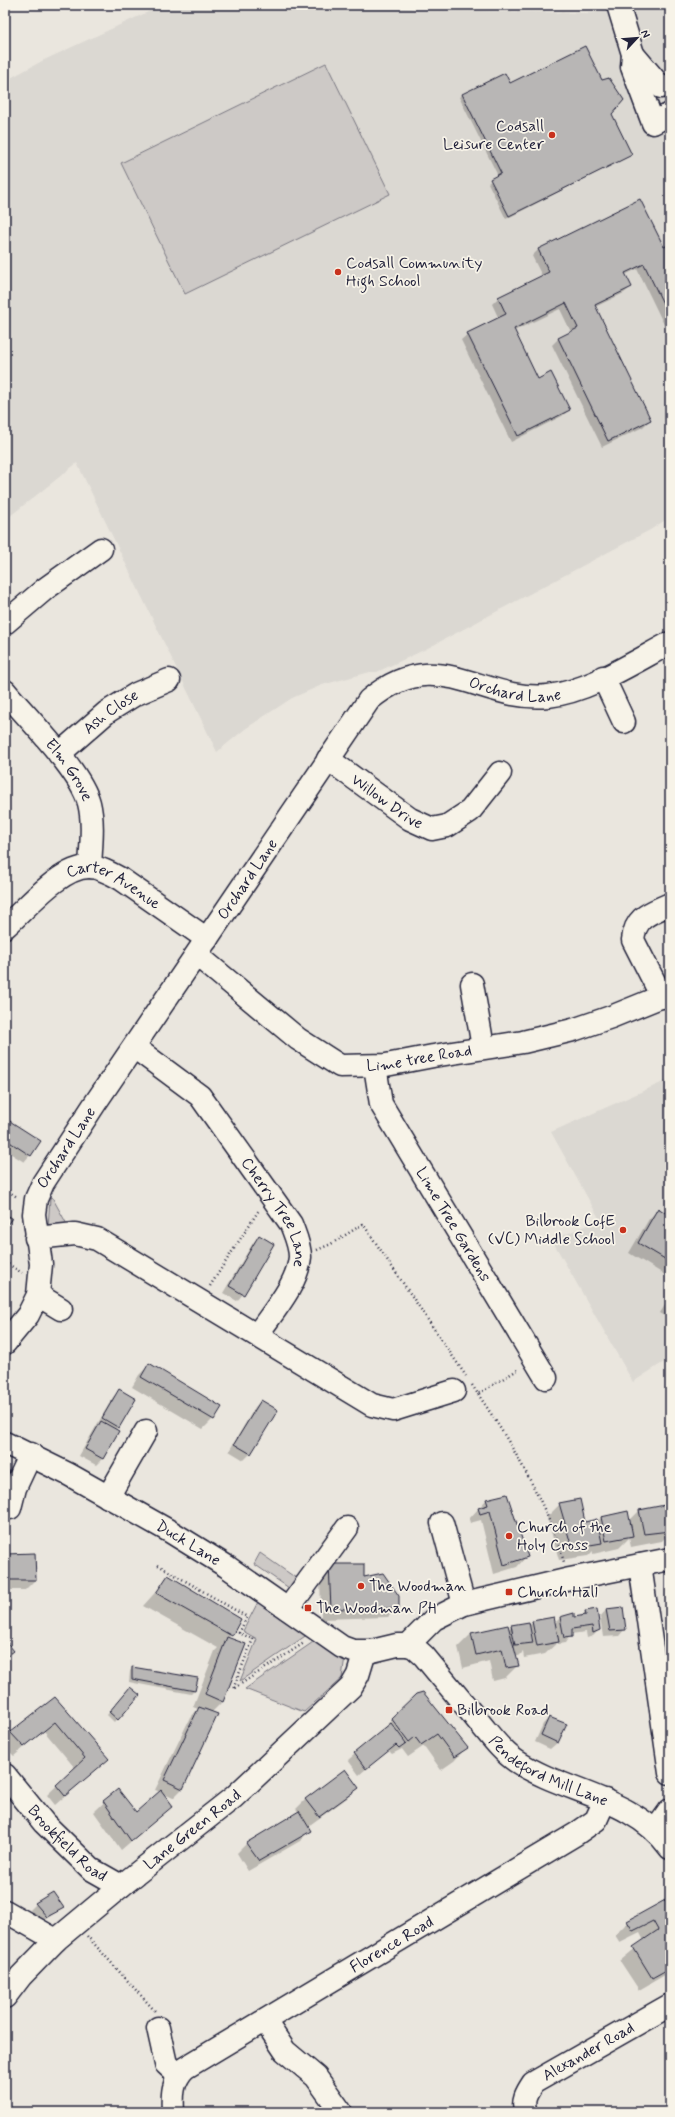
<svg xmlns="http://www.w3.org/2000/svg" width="675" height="2117" viewBox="0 0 675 2117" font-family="Mynerve,sans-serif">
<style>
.built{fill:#dbd8d2}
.green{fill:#cdc9c6;stroke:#787680}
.shadow{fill:#0003}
.building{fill:#b8b6b5;stroke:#22223b}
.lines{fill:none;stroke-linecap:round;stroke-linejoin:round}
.minor-casing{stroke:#22223b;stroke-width:25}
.path{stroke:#22223b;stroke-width:2.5;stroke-dasharray:1 3;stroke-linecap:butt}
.minor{stroke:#f7f3e8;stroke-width:22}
.poi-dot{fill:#c8321e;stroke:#f7f3e8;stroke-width:1.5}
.labels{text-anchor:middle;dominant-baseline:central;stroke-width:3.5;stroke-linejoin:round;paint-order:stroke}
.poi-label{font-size:16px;fill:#22223b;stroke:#f7f3e8;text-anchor:start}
.street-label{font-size:16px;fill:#22223b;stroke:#f7f3e8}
</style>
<rect width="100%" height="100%" fill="#eae6de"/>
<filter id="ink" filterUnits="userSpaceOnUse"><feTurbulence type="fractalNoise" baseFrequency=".025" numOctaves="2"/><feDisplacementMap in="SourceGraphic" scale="8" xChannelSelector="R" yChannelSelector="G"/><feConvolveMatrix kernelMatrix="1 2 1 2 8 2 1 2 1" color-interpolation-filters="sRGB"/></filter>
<g filter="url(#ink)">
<!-- built -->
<g class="built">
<polygon points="163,5 398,5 418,10 593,13 619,5 670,5 670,517 650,530 426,649 377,672 370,672 322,685 292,698 245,729 217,752 77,463 5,520 5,81 44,60"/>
<polygon points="670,1079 670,1358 633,1382 552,1240 600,1220 551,1132"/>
</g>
<!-- green -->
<g class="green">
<polygon points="326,63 390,194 185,294 121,163"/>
<polygon points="52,1197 69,1228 48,1227 50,1198"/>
<polygon points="260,1553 296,1578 289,1588 254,1564"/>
<polygon points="260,1598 314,1630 240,1681 257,1639 243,1631"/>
<polygon points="319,1638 345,1656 342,1678 304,1712 245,1689"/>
</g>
<!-- shadow -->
<g class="shadow">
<polygon points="601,81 610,114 631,155 506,219 488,183 498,176 459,97 462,95 510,84"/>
<polygon points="670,179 670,192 666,184"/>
<polygon points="670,246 670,337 637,269 625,275 631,287 624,293 595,307 650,420 643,427 602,447 552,345 558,339 571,332 560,309 514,331 538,380 569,410 562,416 511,442 461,340 468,334 499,319 492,304 498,298 542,276 532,256 538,250 663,249"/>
<polygon points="5,1119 30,1155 24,1162 5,1150"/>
<polygon points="658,1210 670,1217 670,1278 629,1253 649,1219"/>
<polygon points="259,1236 273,1245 243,1294 237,1301 223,1293 253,1243"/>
<polygon points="670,1297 670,1319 660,1313"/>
<polygon points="149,1365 220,1407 213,1419 203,1429 132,1387 139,1375"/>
<polygon points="120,1390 118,1427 115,1430 117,1432 102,1459 96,1465 79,1456 113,1397"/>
<polygon points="261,1401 276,1410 250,1454 244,1460 229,1451 255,1407"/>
<polygon points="486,1500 526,1557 517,1567 494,1574 481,1520 470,1523 469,1519"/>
<polygon points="560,1504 584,1523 596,1522 601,1518 629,1521 639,1511 670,1509 670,1533 662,1541 631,1547 629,1538 619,1548 593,1554 593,1551 588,1556 559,1560 547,1517"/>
<polygon points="5,1555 35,1580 25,1590 5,1590"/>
<polygon points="330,1565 364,1578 398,1607 388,1617 321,1619 320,1575"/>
<polygon points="169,1577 231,1635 228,1638 245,1644 222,1702 211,1713 183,1788 173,1798 162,1793 172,1806 121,1850 94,1812 117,1790 136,1813 160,1792 155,1790 190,1718 198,1709 193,1707 215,1651 218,1648 143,1606"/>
<polygon points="606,1610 625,1629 619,1636 603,1637 600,1617"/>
<polygon points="586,1612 599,1630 593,1636 587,1638 586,1632 571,1634 565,1643 558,1644 558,1642 545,1654 524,1658 523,1652 519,1656 515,1656 517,1666 505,1678 493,1681 489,1661 463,1668 458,1647 471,1634 507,1626 508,1629 512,1626 529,1626 533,1622 555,1623 560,1618 580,1617"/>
<polygon points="132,1668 194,1691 191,1694 129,1682 130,1671"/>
<polygon points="127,1691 138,1695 114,1722 107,1715"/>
<polygon points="416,1694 466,1748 454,1761 441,1770 424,1746 408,1757 402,1749 392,1754 388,1750 359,1775 348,1760 380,1733"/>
<polygon points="55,1698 107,1759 55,1805 47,1795 75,1768 44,1731 14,1756 5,1747 5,1739 11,1733"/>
<polygon points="549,1718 565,1725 557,1743 550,1749 535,1742 543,1724"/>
<polygon points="357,1788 347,1798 307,1827 309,1831 300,1841 248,1871 237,1853 247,1843 299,1812 296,1809 306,1799"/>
<polygon points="667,1901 670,1906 670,1972 639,1990 620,1961 644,1941 640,1933 620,1943 615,1935 628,1922"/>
<polygon points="36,1904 62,1907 41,1923 30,1910"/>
</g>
<!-- building -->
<g class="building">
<polygon points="585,46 602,80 609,78 624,100 612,114 632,155 509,216 490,179 501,173 462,94 505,73 510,83"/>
<polygon points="640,199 664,247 670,244 670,318 644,264 625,273 632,287 595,305 651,420 608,441 558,338 578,328 566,303 514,329 538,379 551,372 570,410 518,436 467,333 506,314 498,297 549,272 538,249"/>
<polygon points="5,1118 41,1141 31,1156 5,1139"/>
<polygon points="658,1208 670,1216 670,1262 638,1243"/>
<polygon points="5,1214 12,1218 5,1228"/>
<polygon points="259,1235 274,1244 244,1295 229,1286"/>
<polygon points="149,1363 222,1407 214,1420 141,1377"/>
<polygon points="119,1389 136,1399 119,1428 102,1418"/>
<polygon points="261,1400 278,1410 251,1454 234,1444"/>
<polygon points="101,1421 119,1431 103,1459 85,1449"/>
<polygon points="507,1494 528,1557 504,1565 490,1511 480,1514 478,1508 488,1505 486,1499"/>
<polygon points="580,1499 585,1522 597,1519 602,1543 572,1548 559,1503"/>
<polygon points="670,1504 670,1531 644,1534 639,1510"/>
<polygon points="628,1511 633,1536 606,1541 601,1517"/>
<polygon points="35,1553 36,1580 5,1580 5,1554"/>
<polygon points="329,1564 364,1564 364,1577 383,1573 399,1596 399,1608 331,1609"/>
<polygon points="168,1575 241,1619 232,1636 156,1593"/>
<polygon points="623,1607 626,1630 610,1631 606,1609"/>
<polygon points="597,1609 600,1630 593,1633 592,1626 572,1629 572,1637 564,1638 560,1617 574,1613 574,1617 586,1615 585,1611"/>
<polygon points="554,1617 559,1642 537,1646 532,1621"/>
<polygon points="529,1622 533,1643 515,1645 511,1625"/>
<polygon points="508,1625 519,1666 506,1668 502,1649 476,1655 471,1633"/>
<polygon points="227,1637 246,1644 223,1702 205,1694"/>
<polygon points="5,1640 14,1651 5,1658"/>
<polygon points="132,1667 198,1678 195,1691 132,1679"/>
<polygon points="130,1687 140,1695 118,1720 109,1712"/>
<polygon points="423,1692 468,1748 454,1757 437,1734 421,1745 415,1737 409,1742 391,1718 416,1694"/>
<polygon points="55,1697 109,1759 65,1796 56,1785 85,1758 55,1722 24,1747 10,1732"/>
<polygon points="199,1707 218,1714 183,1789 164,1780"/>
<polygon points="549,1717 567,1724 558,1743 541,1735"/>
<polygon points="391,1723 406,1743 399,1748 396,1745 366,1769 354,1753"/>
<polygon points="345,1769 359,1788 319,1817 305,1799"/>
<polygon points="118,1789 136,1812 161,1790 173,1806 131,1841 103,1801"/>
<polygon points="299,1811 311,1831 259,1861 246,1843"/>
<polygon points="53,1892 64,1908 47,1917 35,1903"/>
<polygon points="667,1899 670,1904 670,1968 652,1978 633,1947 658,1930 653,1921 633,1931 627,1921"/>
</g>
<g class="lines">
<!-- minor casing -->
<g class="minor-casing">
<g id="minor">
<polyline points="618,5 633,54 632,67 653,123 670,114"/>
<polyline points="633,54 661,87"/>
<polyline points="5,623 45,589 101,549"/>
<polyline points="603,677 624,722"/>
<path id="s1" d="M5,691C28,719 80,770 89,803C94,823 91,846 90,867"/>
<path id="s2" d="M59,754L107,712L136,694L169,680"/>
<path id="s3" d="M328,759L410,819L432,829L447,826L470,811L500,773"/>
<path id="s4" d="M5,927C26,909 60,867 89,867C100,867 112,874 121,879L207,939"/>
<path id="s5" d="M197,955L298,1039L340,1066L386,1065L433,1056L523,1042L573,1030L611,1017L670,993"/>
<polyline points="472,984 483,1047"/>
<path d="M662,997L633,940C635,916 651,913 670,904"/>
<path id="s6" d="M134,1047L200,1096L291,1224C295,1235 300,1245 300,1257C298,1284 272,1313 257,1335"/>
<path id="s7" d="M375,1066L381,1104L546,1378"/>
<polyline points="36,1238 75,1234 97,1239 372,1405 393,1410 454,1391"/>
<polyline points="38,1295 61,1309"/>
<path id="s8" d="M5,1343L28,1315L38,1295L41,1264L34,1214L36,1199L43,1183L96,1102L369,700C438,642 480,703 548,696C588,692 634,662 670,643"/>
<path id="s9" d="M5,1443L68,1474L171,1532L226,1566L342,1647L353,1651H372L397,1645H408L434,1619L464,1604L570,1579L670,1559"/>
<polyline points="108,1497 146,1431"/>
<polyline points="10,1508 15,1488 31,1454"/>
<polyline points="442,1523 464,1604"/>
<polyline points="640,1565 670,1773"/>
<polyline points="288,1609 347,1528"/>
<path id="s10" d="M408,1645L414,1647L424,1656C442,1678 460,1699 478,1721C490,1735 501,1751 516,1761C564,1793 634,1797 670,1848"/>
<path id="s11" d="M5,1775L44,1823L91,1869L121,1886"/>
<polyline points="655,1831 670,1810"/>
<polyline points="5,1911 56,1940"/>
<path id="s12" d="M5,1997L21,1976L56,1940L121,1886L234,1797L351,1687L358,1675L365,1652"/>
<polyline points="265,2021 285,2051 316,2077 341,2112"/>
<polyline points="158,2028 166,2064 178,2075"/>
<path id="s13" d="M173,2112C172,2095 172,2081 185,2068L576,1834L596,1820L605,1800"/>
<path id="s14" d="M526,2112C521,2101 527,2092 533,2083L670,2005"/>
</g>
</g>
<!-- path -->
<g class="path">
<polyline points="5,1189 17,1197"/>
<polyline points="317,1250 331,1244 363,1224 466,1376"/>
<polyline points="5,1262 22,1273"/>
<polyline points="210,1286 259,1210"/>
<polyline points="472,1385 478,1394 519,1369"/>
<path d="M478,1394C513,1446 546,1502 564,1562"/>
<polyline points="158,1565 247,1617 239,1633 253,1639 233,1689 304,1643"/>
<polyline points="87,1936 155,2011"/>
</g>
<!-- minor -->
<use href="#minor" class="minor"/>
</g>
</g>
<!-- markers -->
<g class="poi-dot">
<circle cx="552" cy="135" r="4"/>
<circle cx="338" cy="272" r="4"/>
<circle cx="623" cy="1230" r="4"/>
<circle cx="509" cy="1536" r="4"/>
<circle cx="361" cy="1586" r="4"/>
<rect x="505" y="1588" width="8" height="8" rx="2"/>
<rect x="304" y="1604" width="8" height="8" rx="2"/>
<rect x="445" y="1706" width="8" height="8" rx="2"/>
</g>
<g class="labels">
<!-- poi labels -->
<g class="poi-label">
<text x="544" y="126" text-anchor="end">Codsall<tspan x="544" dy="18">Leisure Center</tspan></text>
<text x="346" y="263">Codsall Community<tspan x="346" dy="18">High School</tspan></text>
<text x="615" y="1221" text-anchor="end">Bilbrook CofE<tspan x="615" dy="18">(VC) Middle School</tspan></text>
<text x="517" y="1527">Church of the<tspan x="517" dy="18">Holy Cross</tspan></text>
<text x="369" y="1586">The Woodman</text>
<text x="517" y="1592">Church Hall</text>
<text x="316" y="1608">The Woodman PH</text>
<text x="457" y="1710">Bilbrook Road</text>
</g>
<!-- street labels -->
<g class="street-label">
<text stroke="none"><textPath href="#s8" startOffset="910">Orchard Lane</textPath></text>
<text stroke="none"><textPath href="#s2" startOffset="67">Ash Close</textPath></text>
<text stroke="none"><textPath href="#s1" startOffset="102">Elm Grove</textPath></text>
<text stroke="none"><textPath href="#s3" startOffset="73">Willow Drive</textPath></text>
<text stroke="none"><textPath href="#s8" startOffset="539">Orchard Lane</textPath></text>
<text stroke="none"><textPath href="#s4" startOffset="134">Carter Avenue</textPath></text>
<text stroke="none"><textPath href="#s5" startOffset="261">Lime tree Road</textPath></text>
<text stroke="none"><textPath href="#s8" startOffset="215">Orchard Lane</textPath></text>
<text stroke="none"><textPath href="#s6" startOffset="222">Cherry Tree Lane</textPath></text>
<text stroke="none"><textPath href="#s7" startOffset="179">Lime Tree Gardens</textPath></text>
<text stroke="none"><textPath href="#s9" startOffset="209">Duck Lane</textPath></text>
<text stroke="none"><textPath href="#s10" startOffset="193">Pendeford Mill Lane</textPath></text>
<text stroke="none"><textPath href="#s12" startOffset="252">Lane Green Road</textPath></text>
<text stroke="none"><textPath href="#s11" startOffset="93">Brookfield Road</textPath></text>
<text stroke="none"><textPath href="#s13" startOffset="288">Florence Road</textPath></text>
<text stroke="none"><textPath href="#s14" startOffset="95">Alexander Road</textPath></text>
</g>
</g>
<!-- margin -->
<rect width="675" height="2117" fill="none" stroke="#f7f3e8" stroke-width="20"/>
<rect x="10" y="10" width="655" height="2097" fill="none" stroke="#22223b" stroke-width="1.5" filter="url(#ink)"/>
<!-- north arrow -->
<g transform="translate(637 38) rotate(64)" stroke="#f7f3e8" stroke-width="3" paint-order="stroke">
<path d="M0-3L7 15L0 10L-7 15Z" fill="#22223b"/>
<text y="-6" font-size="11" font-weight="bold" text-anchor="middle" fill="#22223b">N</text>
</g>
</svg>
